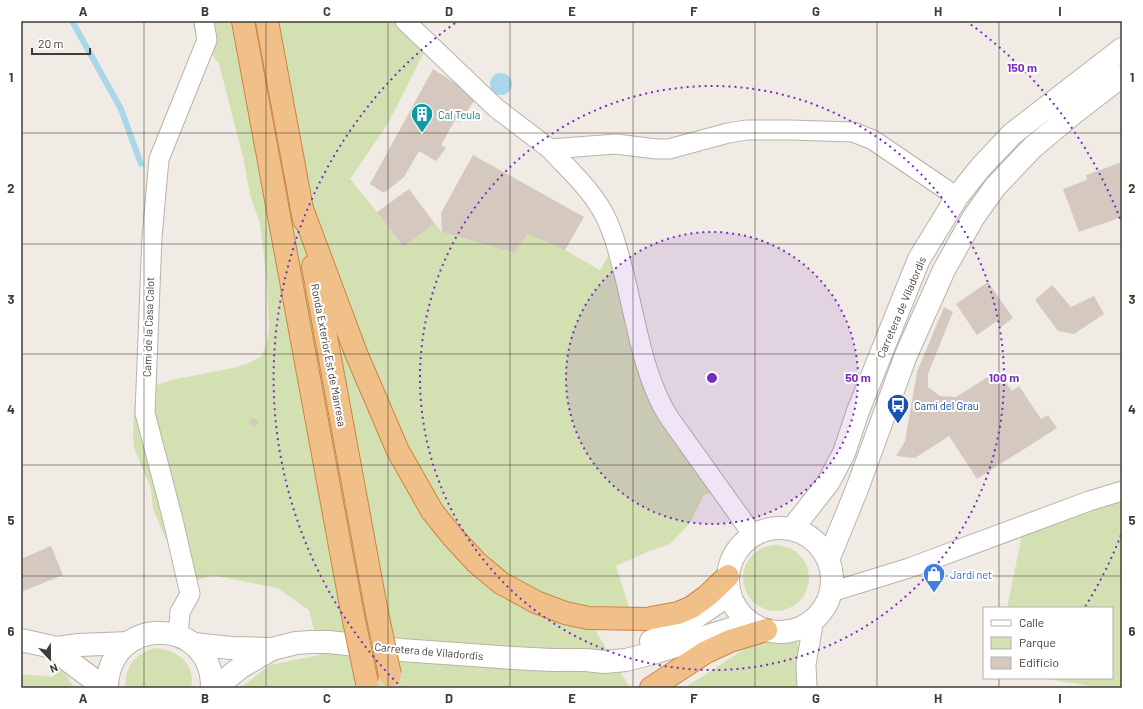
<svg xmlns="http://www.w3.org/2000/svg" width="1143" height="709" viewBox="0 0 1143 709" font-family="Barlow,sans-serif">
<style>
.green{fill:#d3e1b2}
.water{fill:#a7d7e8}
.lines{fill:none;stroke-linecap:round;stroke-linejoin:round}
.stream{stroke:#a7d7e8;stroke-width:6}
.building{fill:#d4c8bf}
.minor-casing{stroke:#bbb2a9;stroke-width:21}
.tertiary-casing{stroke:#bbb2a9;stroke-width:24}
.trunk-casing{stroke:#cc8544;stroke-width:24}
.minor{stroke:#fff;stroke-width:19}
.tertiary{stroke:#fff;stroke-width:22}
.trunk{stroke:#f0c088;stroke-width:22}
.trunk-bridge-casing{stroke:#cc8544;stroke-width:24;stroke-linecap:butt}
.trunk-bridge{stroke:#f0c088;stroke-width:22}
.grid{fill:none;stroke:#423b35;stroke-width:1;stroke-opacity:0.55}
.ring{fill:none;stroke:#7b2cbf;stroke-width:2;stroke-dasharray:2 4}
.labels{text-anchor:middle;dominant-baseline:central;stroke-width:4;stroke-linejoin:round;paint-order:stroke}
.culture-label{font-size:11px;fill:#0d838f;stroke:#fff;text-anchor:start}
.street-label{font-size:11px;fill:#423b35;stroke:#fff}
.transit-label{font-size:11px;fill:#164399;stroke:#fff;text-anchor:start}
.shop-label{font-size:11px;fill:#366cbe;stroke:#fff;text-anchor:start}
.centre{fill:#7b2cbf;stroke:#fff;stroke-width:2}
.ring-label{font-size:12px;text-anchor:middle;font-weight:bold;fill:#7b2cbf;stroke:#fff;stroke-width:4;stroke-linejoin:round;paint-order:stroke}
.neatline{fill:none;stroke:#423b35;stroke-width:1.5}
.grid-label{font-size:13px;text-anchor:middle;font-weight:bold;fill:#423b35}
</style>
<rect width="100%" height="100%" fill="#f1ebe5"/>
<!-- green -->
<g class="green">
<polygon points="193,21 405,21 429,43 387,125 350,179 377,212 403,247 435,224 442,232 515,253 527,234 565,250 600,270 616,242 652,383 721,490 704,495 690,523 670,544 647,552 616,566 633,619 588,618 630,688 241,688 270,665 320,655 309,610 277,588 212,575 198,580 178,583 169,546 153,509 151,489 134,448 133,435 134,406 143,391 157,385 171,380 233,368 249,363 262,356 267,342 269,328 267,283 260,223 250,195 243,157 219,64 194,30"/>
<polygon points="1122,491 1121,636 1122,688 1103,688 1041,678 1112,678 1112,608 1007,608 1024,525"/>
<circle cx="776" cy="578" r="33"/>
<polygon points="765,636 797,642 806,664 807,688 684,688"/>
<path d="M155,648C177,650 196,663 191,688H126C123,667 136,653 155,648Z"/>
<polygon points="63,669 74,688 21,688 21,674 52,677"/>
</g>
<!-- water -->
<circle class="water" cx="501" cy="84" r="11"/>
<g class="lines">
<!-- stream -->
<polyline class="stream" points="72,21 121,109 141,164"/>
</g>
<!-- building -->
<g class="building">
<polygon points="433,69 477,97 459,122 455,120 441,145 446,148 436,161 419,151 404,177 384,193 370,184"/>
<polygon points="473,155 584,217 565,250 527,234 515,253 442,232 441,213"/>
<polygon points="1122,162 1122,217 1079,232 1063,189 1087,180 1086,175"/>
<polygon points="409,189 435,224 403,247 377,212"/>
<polygon points="988,282 1013,318 1001,327 997,321 977,335 956,304"/>
<polygon points="1052,285 1071,307 1094,296 1104,314 1074,334 1058,331 1035,300"/>
<polygon points="944,307 953,312 928,374 928,387 940,396 956,397 994,373 998,379 1002,377 1012,391 1019,386 1041,419 1048,415 1057,428 977,479 949,436 915,458 896,456 905,441 917,372"/>
<polygon points="251,418 258,420 256,427 249,424"/>
<polygon points="51,546 63,575 21,592 21,559"/>
</g>
<g class="lines">
<!-- minor casing -->
<g class="minor-casing">
<g id="minor">
<polyline points="405,21 496,108 550,149 616,144 656,149 669,149 728,133 747,130 790,130 853,132 873,140 957,197"/>
<path d="M550,149C570,171 595,193 607,220C614,235 618,250 622,266C635,314 642,374 668,416L753,535"/>
<polyline points="831,592 909,568 1089,501 1122,491"/>
<polyline points="178,636 180,612 190,594 173,520 145,413 152,237 159,159 207,40 204,21"/>
<polyline points="807,688 806,664 814,619"/>
</g>
</g>
<!-- tertiary casing -->
<g class="tertiary-casing">
<g id="tertiary">
<circle cx="780" cy="580" r="52"/>
<polyline points="792,529 828,483 844,453 858,411 919,259 957,197 980,168 1012,134 1122,49"/>
<polyline points="828,560 857,489 906,355 944,270 973,218 995,187 1033,147 1075,112 1122,76"/>
<polyline points="21,640 57,648 79,645 128,643"/>
<polyline points="651,641 674,632 730,594"/>
<polyline points="194,644 231,648 272,649 296,643 311,642 329,642 401,650 513,658 552,660 586,660 604,662 626,660 653,653 750,623"/>
<polyline points="57,648 66,659 105,688"/>
<path d="M107,688C108,614 213,615 212,688"/>
<polyline points="215,688 241,667 272,649"/>
</g>
</g>
<!-- trunk casing -->
<g class="trunk-casing">
<g id="trunk">
<polyline points="243,21 352,611"/>
<polyline points="267,21 304,220"/>
<polyline points="301,206 356,353 398,451 432,511 452,536 477,563 501,583 536,602 565,613 588,618 646,619 678,613 692,607 707,596 728,576"/>
<polyline points="313,266 376,608"/>
<polyline points="651,688 706,652 730,641 766,630"/>
</g>
</g>
<!-- minor -->
<use href="#minor" class="minor"/>
<!-- tertiary -->
<use href="#tertiary" class="tertiary"/>
<!-- trunk -->
<use href="#trunk" class="trunk"/>
<!-- trunk-bridge casing -->
<g class="trunk-bridge-casing">
<g id="trunk-bridge">
<polyline points="376,608 390,675"/>
<polyline points="352,611 367,683"/>
</g>
</g>
<!-- trunk-bridge -->
<use href="#trunk-bridge" class="trunk-bridge"/>
</g>
<!-- grid -->
<path class="grid" d="M144,21V688M266,21V688M388,21V688M510,21V688M633,21V688M755,21V688M877,21V688M999,21V608M21,133H1122M21,244H1122M21,354H1122M21,465H1122M21,576H1122M999,678V688"/>
<!-- distance rings -->
<circle cx="712" cy="378" r="146" fill="#7b2cbf" fill-opacity=".12"/>
<g class="ring">
<circle cx="712" cy="378" r="146"/>
<circle cx="712" cy="378" r="292"/>
<path d="M1121 535A438 438 0 0 1 1085 607M402 688A438 438 0 0 1 458 21M966 21A438 438 0 0 1 1121 221"/>
</g>
<!-- icons -->
<defs>
<g id="building-pin" transform="scale(1.15)"><path d="M0 17L-7.5 6A9.5 9.5 0 1 1 7.5 6Z" fill="#0f9aa8" stroke="#fff"/><path d="M-4-6H4V6H1V3H-1V6H-4ZM-2.5-4.3h1.7v1.8h-1.7ZM.8-4.3h1.7v1.8H.8ZM-2.5-1h1.7V.8h-1.7ZM.8-1h1.7V.8H.8Z" fill="#fff"/></g>
<g id="bus-pin" transform="scale(1.15)"><path d="M0 17L-7.5 6A9.5 9.5 0 1 1 7.5 6Z" fill="#1a4fb4" stroke="#fff"/><path d="M-5-6H5V4H4V6H2V4H-2V6H-4V4H-5ZM-3.5-4V0h7V-4ZM-3.5 1.2v1.5H-2V1.2ZM2 1.2v1.5H3.5V1.2Z" fill="#fff"/></g>
<g id="shop-pin" transform="scale(1.15)"><path d="M0 17L-7.5 6A9.5 9.5 0 1 1 7.5 6Z" fill="#3f7fe0" stroke="#fff"/><path d="M-5-2.5h2.3a2.7 3.5 0 0 1 5.4 0H5L5.5 6h-11ZM-1.5-2.5h3a1.5 2.3 0 0 0-3 0Z" fill="#fff"/></g>
</defs>
<g fill-rule="evenodd">
<use href="#building-pin" x="422" y="114"/>
<use href="#bus-pin" x="898" y="405"/>
<use href="#shop-pin" x="934" y="574"/>
</g>
<g class="labels">
<!-- culture labels -->
<g class="culture-label">
<text x="438" y="114">Cal Teula</text>
</g>
<!-- street labels -->
<g class="street-label">
<text transform="translate(901 307) rotate(-67)">Carretera de Viladordis</text>
<text transform="translate(148 327) rotate(-88)">Camí de la Casa Calot</text>
<text transform="translate(329 355) rotate(79)">Ronda Exterior Est de Manresa</text>
<text transform="translate(429 651) rotate(5)">Carretera de Viladordis</text>
</g>
<!-- transit labels -->
<g class="transit-label">
<text x="914" y="405">Camí del Grau</text>
</g>
<!-- shop labels -->
<g class="shop-label">
<text x="950" y="574">Jardí net</text>
</g>
</g>
<circle cx="712" cy="378" r="6" class="centre"/>
<g class="ring-label">
<text x="1022" y="72">150 m</text>
<text x="858" y="382">50 m</text>
<text x="1004" y="382">100 m</text>
</g>
<!-- border -->
<rect width="1143" height="709" fill="none" stroke="#ffffff" stroke-width="44"/>
<!-- legend -->
<rect x="983" y="607" width="130" height="72" fill="#ffffff" stroke="#b3b1ae"/>
<rect x="991" y="620" width="20" height="6" fill="#ffffff" stroke="#b3b1ae"/>
<text x="1019" y="627" font-size="12" fill="#423b35">Calle</text>
<rect x="991" y="637" width="20" height="12" fill="#d3e1b2" stroke="#b3b1ae"/>
<text x="1019" y="647" font-size="12" fill="#423b35">Parque</text>
<rect x="991" y="657" width="20" height="12" fill="#d4c8bf" stroke="#b3b1ae"/>
<text x="1019" y="667" font-size="12" fill="#423b35">Edificio</text>
<!-- north arrow -->
<g transform="translate(50 659) rotate(158)" stroke="#ffffff" stroke-width="3" paint-order="stroke">
<path d="M0-3L7 15L0 10L-7 15Z" fill="#423b35"/>
<text y="-6" font-size="11" font-weight="bold" text-anchor="middle" fill="#423b35">N</text>
</g>
<!-- scale -->
<path d="M32 48v6h58v-6" fill="none" stroke="#423b35" stroke-width="2"/>
<text x="38" y="48" font-size="12" fill="#423b35" stroke="#ffffff" stroke-width="3" paint-order="stroke">20 m</text>
<rect x="22" y="22" width="1099" height="665" class="neatline"/>
<g class="grid-label">
<text x="83" y="16">A</text>
<text x="205" y="16">B</text>
<text x="327" y="16">C</text>
<text x="449" y="16">D</text>
<text x="572" y="16">E</text>
<text x="694" y="16">F</text>
<text x="816" y="16">G</text>
<text x="938" y="16">H</text>
<text x="1060" y="16">I</text>
<text x="11" y="82">1</text>
<text x="1132" y="82">1</text>
<text x="11" y="193">2</text>
<text x="1132" y="193">2</text>
<text x="11" y="304">3</text>
<text x="1132" y="304">3</text>
<text x="11" y="414">4</text>
<text x="1132" y="414">4</text>
<text x="11" y="525">5</text>
<text x="1132" y="525">5</text>
<text x="11" y="636">6</text>
<text x="1132" y="636">6</text>
<text x="83" y="703">A</text>
<text x="205" y="703">B</text>
<text x="327" y="703">C</text>
<text x="449" y="703">D</text>
<text x="572" y="703">E</text>
<text x="694" y="703">F</text>
<text x="816" y="703">G</text>
<text x="938" y="703">H</text>
<text x="1060" y="703">I</text>
</g>
</svg>
